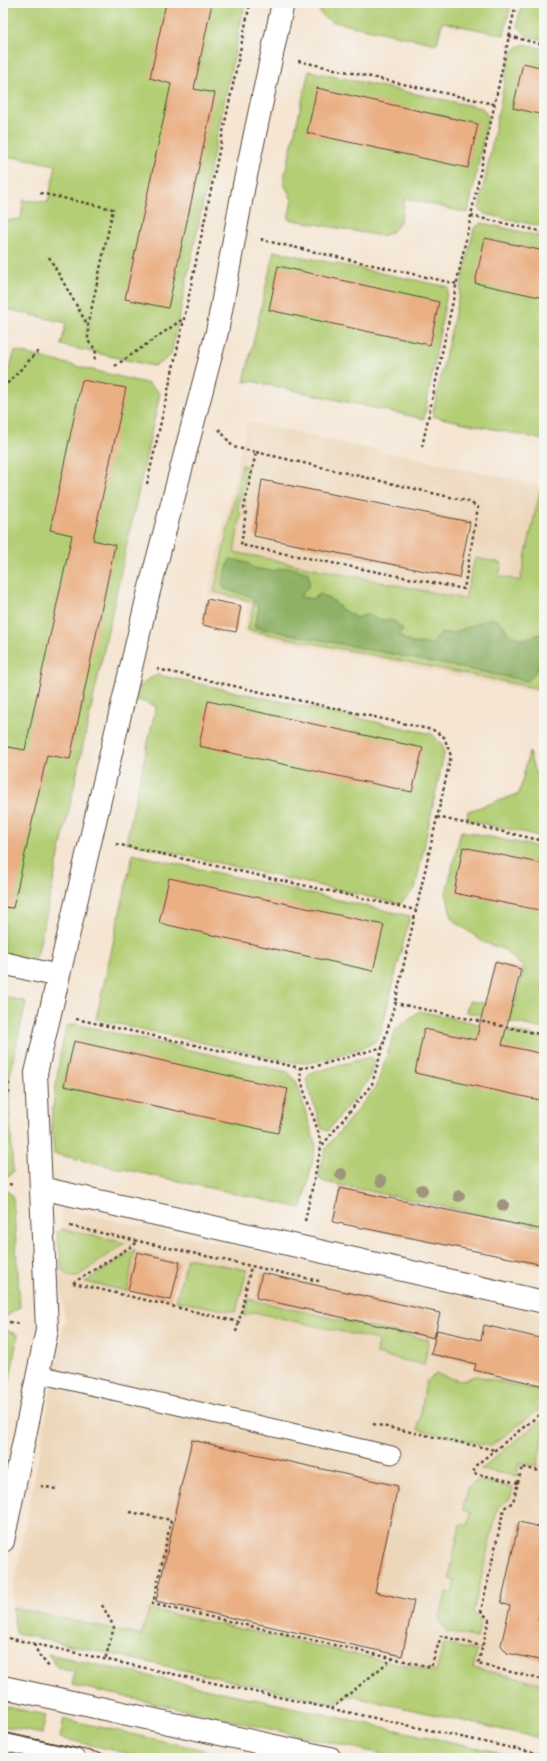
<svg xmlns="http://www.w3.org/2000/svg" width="547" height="1761" viewBox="0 0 547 1761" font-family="Sriracha,sans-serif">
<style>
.built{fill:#edd7ba}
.green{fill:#b3ce74;stroke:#777c49}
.forest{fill:#8eb166;stroke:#646e42}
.building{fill:#eaaf83}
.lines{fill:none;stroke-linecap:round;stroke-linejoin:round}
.lane-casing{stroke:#574639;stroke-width:19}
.street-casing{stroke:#574639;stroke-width:24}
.secondary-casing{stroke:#574639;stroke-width:24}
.path{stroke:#574639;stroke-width:2.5;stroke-dasharray:3 3;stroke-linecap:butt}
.lane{stroke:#fff;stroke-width:17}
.street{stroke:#fff;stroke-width:22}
.secondary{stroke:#fff;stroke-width:22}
.tram{stroke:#3b2a1e;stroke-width:1}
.tree{fill:#9f957b}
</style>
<rect width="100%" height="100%" fill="#f6f6f2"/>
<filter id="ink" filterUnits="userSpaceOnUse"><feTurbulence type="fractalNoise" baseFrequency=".025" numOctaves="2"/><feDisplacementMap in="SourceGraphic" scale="8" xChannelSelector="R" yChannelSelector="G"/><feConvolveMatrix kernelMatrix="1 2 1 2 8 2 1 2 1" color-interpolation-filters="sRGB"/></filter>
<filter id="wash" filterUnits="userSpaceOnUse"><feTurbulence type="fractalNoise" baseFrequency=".012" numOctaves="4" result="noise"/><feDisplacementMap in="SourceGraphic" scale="16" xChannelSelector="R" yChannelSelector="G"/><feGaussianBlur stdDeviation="0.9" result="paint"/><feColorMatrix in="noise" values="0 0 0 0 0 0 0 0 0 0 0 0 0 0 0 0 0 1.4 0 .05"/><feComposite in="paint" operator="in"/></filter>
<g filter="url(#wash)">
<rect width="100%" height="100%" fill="#f5e5d2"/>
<!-- built -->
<g class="built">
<polygon points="247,422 544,486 544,694 243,633 248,603 208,595"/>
<polygon points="62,1209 544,1314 544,1735 19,1629 12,1595 65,1319 59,1275"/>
</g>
<!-- green -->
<g class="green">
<polygon points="3,3 245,3 171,355 162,362 153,366 61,345 66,323 3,308 3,221 21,219 23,200 48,202 56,165 15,157 3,159"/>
<polygon points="321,3 511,3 504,35 442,22 437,44 334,22 325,18 319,11"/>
<polygon points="522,3 544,3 544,40 527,36 517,25"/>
<polygon points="524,44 544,49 544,227 485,214 479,209 510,55 516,48"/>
<path d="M309,71L482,108L488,116L468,213L405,198C401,217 402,231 381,236L288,219L292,200L284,183V178Z"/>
<polygon points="482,223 544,237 544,440 432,416 474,228"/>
<polygon points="274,251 448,287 424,419 251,381 244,382"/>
<polygon points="15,351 149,384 160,393 37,956 28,960 3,953 5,921 3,920 3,373 6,374 9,369"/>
<polygon points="242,465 248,466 238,509 241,514 234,552 465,599 475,558 502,563 499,576 520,581 540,491 544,492 544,674 541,689 248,630 254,602 214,592"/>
<path d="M158,675L432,734L442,744L444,754L415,889L400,904L126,842L156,706L135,699C138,686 146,679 158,675Z"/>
<polygon points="529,752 535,773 544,775 544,837 467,820 468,811 519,794"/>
<polygon points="461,831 544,848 544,1029 466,1012 469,1001 513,1007 524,969 505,950 483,942 452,919 446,893"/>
<polygon points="133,854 410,916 380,1035 376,1041 365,1047 319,1061 303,1063 285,1061 96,1019"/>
<polygon points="3,996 26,1002 10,1073 9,1100 13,1172 5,1178 3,1178"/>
<polygon points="419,1011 544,1038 544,1228 325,1182 318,1178 326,1148 376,1087 396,1029"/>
<polygon points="75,1024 288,1072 296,1081 316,1146 302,1208 54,1154 51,1121 60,1056 66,1027"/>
<polygon points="370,1057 375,1060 369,1079 328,1131 322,1129 306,1080 310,1073"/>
<polygon points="3,1189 7,1190 13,1196 20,1307 7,1316 3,1315"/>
<polygon points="62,1229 125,1243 77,1277 69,1277 62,1268 57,1232"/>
<polygon points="135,1249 127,1291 85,1282"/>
<polygon points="187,1258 247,1270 236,1312 176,1301"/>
<polygon points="248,1299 429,1340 424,1365 376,1354 378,1340 254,1312 244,1316"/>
<polygon points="3,1329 18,1335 3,1416"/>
<polygon points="436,1374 460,1381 476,1376 544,1392 544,1406 490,1446 418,1429 426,1382"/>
<polygon points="544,1421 544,1432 537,1466 519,1462 517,1476 481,1469 538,1423"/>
<polygon points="478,1480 513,1488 510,1499 498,1506 473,1612 481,1621 477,1638 446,1631 439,1620 446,1593 452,1594 455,1580 449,1578 460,1524 468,1526 471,1512 463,1510 468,1488"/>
<polygon points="12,1607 141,1636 149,1609 436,1672 444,1644 477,1651 473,1668 544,1684 544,1739 350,1696 332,1703 16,1633"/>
<polygon points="48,1654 525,1758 402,1758 391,1756 72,1685 74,1672 58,1668"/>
<polygon points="3,1706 46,1715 42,1734 3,1726"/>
<polygon points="64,1719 240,1758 148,1758 60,1738"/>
</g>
<!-- forest -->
<path class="forest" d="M230,559L248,563L253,568L272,571L289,567L308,573L310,584L300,597L313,599L320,594L335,602L341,609L357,618L368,614L377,619L394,621L403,629L400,636L411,643L433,644L440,634L455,632L492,618L503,624L509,635L523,639L544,633C544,654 543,665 528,681L254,627L259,608L252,597L224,589L222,583Z"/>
<g id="blocks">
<!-- building -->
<g class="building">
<polygon points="166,3 212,3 194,89 215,93 168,308 125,299 171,84 150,78"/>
<polygon points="523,63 544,68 544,115 513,108"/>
<polygon points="317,88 478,124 468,168 307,133"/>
<polygon points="485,238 544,251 544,298 475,283"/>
<polygon points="278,266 439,302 430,345 269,310"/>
<polygon points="82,380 126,388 93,540 115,545 70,759 47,755 13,908 3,907 3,746 25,750 72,535 50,530"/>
<polygon points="262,480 470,522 459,578 254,536"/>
<polygon points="207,599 241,606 236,632 202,625"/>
<polygon points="208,701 423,748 412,792 199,746"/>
<polygon points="463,847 544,864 544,911 454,893"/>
<polygon points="169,878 384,925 373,971 159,923"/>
<polygon points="495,962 521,969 502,1045 544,1054 544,1101 415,1073 424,1029 476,1040"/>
<polygon points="74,1041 288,1089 278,1133 64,1086"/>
<polygon points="340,1188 544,1230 544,1265 333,1222"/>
<polygon points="137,1252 180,1262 171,1300 128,1291"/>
<polygon points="262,1273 440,1313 434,1338 256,1298"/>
<polygon points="484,1325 544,1339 544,1386 474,1370 476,1364 431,1354 437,1330 481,1340"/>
<polygon points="192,1440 398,1486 375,1592 414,1601 402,1656 156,1601 176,1512 175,1512"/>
<polygon points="519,1522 544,1528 544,1591 538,1620 544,1621 544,1661 507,1653 501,1645 510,1606 501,1603"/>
</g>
</g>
</g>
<g filter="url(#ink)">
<use href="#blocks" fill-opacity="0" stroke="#574639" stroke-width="1"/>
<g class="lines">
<!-- lane casing -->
<g class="lane-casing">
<g id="lane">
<polyline points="38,1374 392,1455"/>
<polyline points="3,1742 76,1758"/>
</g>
</g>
<!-- street casing -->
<g class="street-casing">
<g id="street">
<polyline points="3,963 58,976"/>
<polyline points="41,1188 544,1302"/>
<polyline points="3,1541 47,1330 36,1073 148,595 217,332 244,185 283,3"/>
</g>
</g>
<!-- secondary casing -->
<g class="secondary-casing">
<polyline id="secondary" points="3,1687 330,1758"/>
</g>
<!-- path -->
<g class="path">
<polyline points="509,36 544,45"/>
<polyline points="298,61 494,104"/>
<polyline points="40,193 113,209 88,325 88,341 96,350 94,361"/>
<polyline points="471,216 544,232"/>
<polyline points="262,238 262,240 457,284"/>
<polyline points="49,257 87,324"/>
<polyline points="115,366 183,319"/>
<polyline points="3,388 40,349"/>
<polyline points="219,429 233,447 256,452 244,508 246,512 241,545 464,589 478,507 467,501 256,452"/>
<polyline points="422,447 516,3"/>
<polyline points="147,484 184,319 250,3"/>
<polyline points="157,669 433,730 444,737 451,756 395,1003"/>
<polyline points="437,817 544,841"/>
<polyline points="116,844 416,910"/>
<path d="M76,1019L300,1068C301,1095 318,1120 321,1147"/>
<polyline points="300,1068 317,1066 383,1047"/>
<polyline points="3,1083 10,1084"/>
<polyline points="3,1096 10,1092"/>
<polyline points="3,1183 14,1185"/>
<polyline points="305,1221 321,1147 372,1084 395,1003 544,1035"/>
<polyline points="70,1226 319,1281"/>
<polyline points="73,1283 239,1322 251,1266"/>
<polyline points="73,1283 138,1242"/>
<polyline points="3,1321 20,1324"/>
<polyline points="236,1332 239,1322"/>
<polyline points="373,1424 495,1450"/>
<polyline points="544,1472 522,1467 513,1502 504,1508 481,1611 489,1620 478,1664 544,1680"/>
<polyline points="518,1483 473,1473 475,1466 544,1411"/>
<polyline points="41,1486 56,1489"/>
<polyline points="130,1512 171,1520 153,1604 431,1667 441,1636 482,1646"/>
<polyline points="102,1605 114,1627 105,1660"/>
<polyline points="3,1637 544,1755"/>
<polyline points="34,1644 39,1655 50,1668"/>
<polyline points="331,1709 393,1658"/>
</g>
<!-- lane -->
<use href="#lane" class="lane"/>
<!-- street -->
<use href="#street" class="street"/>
<!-- secondary -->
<use href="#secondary" class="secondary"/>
<!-- tram -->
<g class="tram">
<polyline points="3,1732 122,1758"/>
<polyline points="3,1753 24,1758"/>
</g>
</g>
<!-- trees -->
<g class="tree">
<circle cx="341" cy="1174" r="6"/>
<circle cx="381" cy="1181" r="6"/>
<circle cx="422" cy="1190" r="6"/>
<circle cx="459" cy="1196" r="6"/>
<circle cx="503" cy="1205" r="6"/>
</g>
</g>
<!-- margin -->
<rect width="547" height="1761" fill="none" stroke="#f6f6f2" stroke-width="16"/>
</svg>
